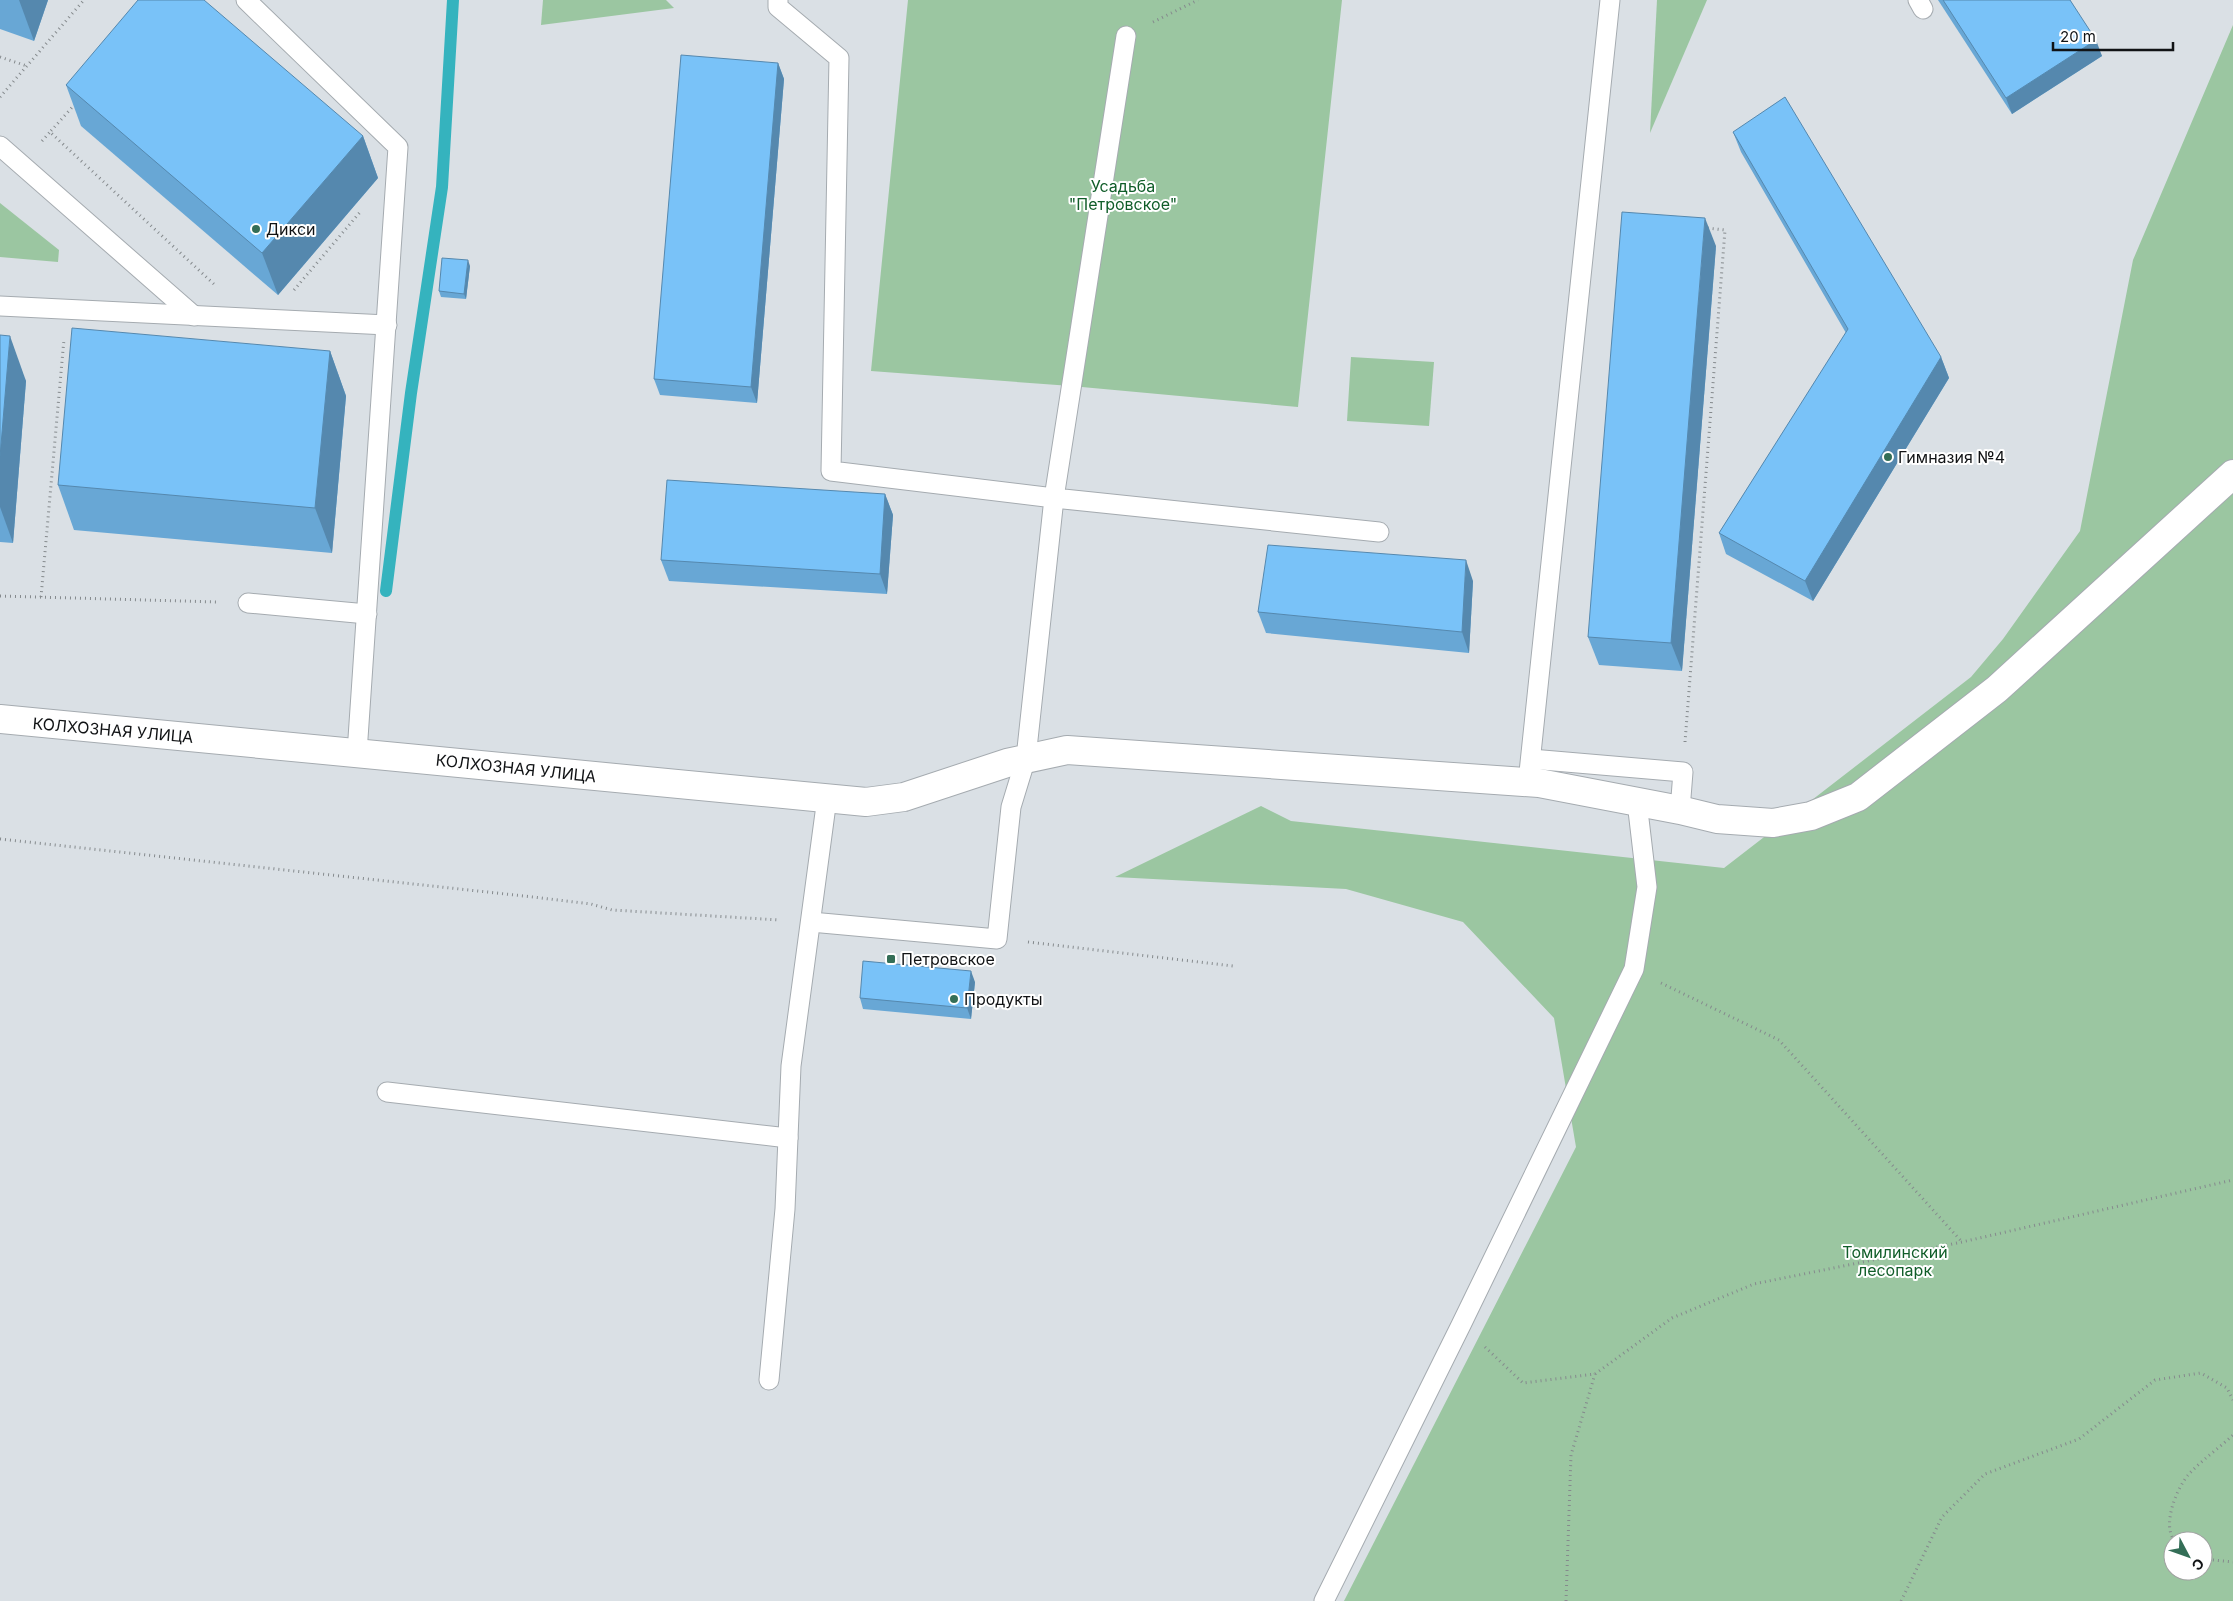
<svg xmlns="http://www.w3.org/2000/svg" width="2233" height="1601" viewBox="0 0 2233 1601" font-family="Inter,sans-serif">
<style>
.green{fill:#9bc6a1;fill-rule:evenodd}
.lines{fill:none;stroke-linecap:round;stroke-linejoin:round}
.stream{stroke:#35b3be;stroke-width:12}
.lane-casing{stroke:#a5abb0;stroke-width:21}
.secondary-casing{stroke:#a5abb0;stroke-width:30}
.path{stroke:#858a8d;stroke-width:3;stroke-dasharray:1 4;stroke-linecap:butt}
.lane{stroke:#fff;stroke-width:19}
.secondary{stroke:#fff;stroke-width:28}
.wall{fill:#68a7d5}
.shaded-wall{fill:#5588ae}
.building{fill:#79c2f8;stroke:#5588ae}
.poi-dot{fill:#346e57;stroke:#fff;stroke-width:2}
.labels{text-anchor:middle;dominant-baseline:central;stroke-width:4;stroke-linejoin:round;paint-order:stroke}
.park-label{font-size:16px;fill:#105d29;stroke:#fff}
.poi-label{font-size:16px;fill:#111315;stroke:#fff;text-anchor:start}
.street-label{font-size:16px;fill:#111315;stroke:#fff}
</style>
<rect width="100%" height="100%" fill="#dae0e5"/>
<!-- green -->
<g class="green">
<polygon points="543,0 666,0 674,8 541,25"/>
<polygon points="908,0 1342,0 1298,407 1071,386 871,371"/>
<polygon points="1657,0 1707,0 1650,133"/>
<path d="M2233,25V1601H1344L1576,1147L1554,1018L1463,922L1346,889L1115,877L1261,806L1291,821L1724,868L1971,677L2003,639L2080,531L2133,260ZM2173,1541H2203V1571H2173Z"/>
<polygon points="0,203 59,250 58,262 0,257"/>
<polygon points="1351,357 1434,362 1429,426 1347,421"/>
</g>
<g class="lines">
<!-- stream -->
<polyline class="stream" points="386,591 411,393 442,187 453,0"/>
<!-- lane casing -->
<g class="lane-casing">
<g id="lane">
<polyline points="246,0 398,147 357,753"/>
<polyline points="778,0 778,7 839,58 831,471 1054,498 1026,758 1011,807 997,939 811,922"/>
<polyline points="1918,0 1923,9"/>
<polyline points="1126,36 1054,498 1379,532"/>
<polyline points="0,146 194,316"/>
<polyline points="0,306 387,325"/>
<polyline points="248,603 367,614"/>
<polyline points="1531,759 1683,772 1680,810"/>
<polyline points="1528,782 1610,0"/>
<polyline points="387,1092 788,1138"/>
<polyline points="769,1380 785,1209 791,1066 827,798"/>
<polyline points="1324,1601 1461,1325 1634,969 1647,887 1637,802"/>
</g>
</g>
<!-- secondary casing -->
<g class="secondary-casing">
<polyline id="secondary" points="0,719 866,802 904,797 1007,763 1067,750 1539,783 1680,810 1717,819 1773,823 1811,816 1858,797 1997,689 2233,474"/>
</g>
<!-- path -->
<g class="path">
<polyline points="1153,22 1198,0"/>
<polyline points="0,57 27,66"/>
<polyline points="0,97 84,0"/>
<polyline points="75,104 50,132 216,286"/>
<polyline points="42,141 50,132"/>
<polyline points="294,290 361,211"/>
<polyline points="0,596 218,602"/>
<polyline points="41,597 64,339"/>
<polyline points="1685,742 1725,230 1707,228"/>
<polyline points="0,839 533,897 591,904 612,910 780,920"/>
<polyline points="1028,942 1233,966"/>
<polyline points="1661,983 1779,1040 1962,1242"/>
<polyline points="1485,1347 1523,1383 1595,1374 1672,1318 1754,1284 1962,1242 2233,1180"/>
<path d="M2175,1541C2161,1526 2177,1487 2189,1474C2202,1460 2219,1448 2233,1435"/>
<polyline points="2203,1559 2233,1562"/>
<polyline points="1566,1601 1571,1455 1595,1374"/>
<polyline points="1901,1601 1942,1517 1985,1474 2079,1439 2155,1380 2201,1373 2227,1388 2233,1400"/>
</g>
<!-- lane -->
<use href="#lane" class="lane"/>
<!-- secondary -->
<use href="#secondary" class="secondary"/>
</g>
<!-- wall -->
<g class="wall">
<polygon points="0,0 48,0 34,41 0,29"/>
<polygon points="1938,0 2070,0 2102,56 2012,114"/>
<polygon points="778,63 784,79 757,403 660,395 654,379"/>
<polygon points="66,85 363,136 378,178 278,295 81,126"/>
<polygon points="1733,132 1941,357 1949,378 1813,601 1726,554 1719,533 1846,333 1741,152"/>
<polygon points="1716,246 1682,671 1599,665 1588,637"/>
<polygon points="470,266 466,299 441,297 439,291"/>
<polygon points="0,335 26,381 13,543 0,542"/>
<polygon points="330,351 346,396 332,553 74,530 58,485"/>
<polygon points="885,494 893,515 887,594 669,581 661,560"/>
<polygon points="1473,581 1469,653 1266,633 1258,612"/>
<polygon points="975,982 971,1019 863,1009 860,998"/>
</g>
<!-- shaded-wall -->
<g class="shaded-wall">
<polygon points="19,0 48,0 34,41"/>
<polygon points="2096,40 2102,56 2012,114 2006,98"/>
<polygon points="778,63 784,79 757,403 751,387"/>
<polygon points="363,136 378,178 278,295 262,253"/>
<polygon points="1705,218 1716,246 1682,671 1671,643"/>
<polygon points="468,260 470,266 466,299 464,294"/>
<polygon points="10,336 26,381 13,543 0,507 0,457"/>
<polygon points="330,351 346,396 332,553 315,508"/>
<polygon points="1941,357 1949,378 1813,601 1805,581"/>
<polygon points="885,494 893,515 887,594 880,574"/>
<polygon points="1466,560 1473,581 1469,653 1462,632"/>
<polygon points="971,971 975,982 971,1019 967,1008"/>
</g>
<!-- building -->
<g class="building">
<polygon points="138,0 204,0 363,136 262,253 66,85"/>
<polygon points="1943,0 2070,0 2096,40 2006,98"/>
<polygon points="681,55 778,63 751,387 654,379"/>
<polygon points="1785,97 1941,357 1805,581 1719,533 1848,329 1733,132"/>
<polygon points="1622,212 1705,218 1671,643 1588,637"/>
<polygon points="442,258 468,260 464,294 439,291"/>
<polygon points="72,328 330,351 315,508 58,485"/>
<polygon points="0,335 10,336 0,457"/>
<polygon points="667,480 885,494 880,574 661,560"/>
<polygon points="1268,545 1466,560 1462,632 1258,612"/>
<polygon points="863,961 971,971 967,1008 860,998"/>
</g>
<!-- markers -->
<g class="poi-dot">
<circle cx="256" cy="229" r="5"/>
<circle cx="1888" cy="457" r="5"/>
<rect x="886" y="954" width="10" height="10" rx="2.5"/>
<circle cx="954" cy="999" r="5"/>
</g>
<g class="labels">
<!-- park labels -->
<g class="park-label">
<text x="1123" y="186">Усадьба<tspan x="1123" dy="18">"Петровское"</tspan></text>
<text x="1895" y="1252">Томилинский<tspan x="1895" dy="18">лесопарк</tspan></text>
</g>
<!-- poi labels -->
<g class="poi-label">
<text x="266" y="229">Дикси</text>
<text x="1898" y="457">Гимназия №4</text>
<text x="901" y="959">Петровское</text>
<text x="964" y="999">Продукты</text>
</g>
<!-- street labels -->
<g class="street-label">
<text transform="translate(113 730) rotate(5)">КОЛХОЗНАЯ УЛИЦА</text>
<text transform="translate(516 768) rotate(6)">КОЛХОЗНАЯ УЛИЦА</text>
</g>
</g>
<!-- north arrow -->
<g transform="translate(2188 1556) rotate(131)"><circle r="24" fill="#ffffff" stroke="#a0a1a1"/>
<path d="M0-4L9 19L0 12L-9 19Z" fill="#346e57"/>
<text y="-8" font-size="14" font-weight="bold" text-anchor="middle" fill="#111315">С</text>
</g>
<!-- scale -->
<path d="M2053 42v8h120v-8" fill="none" stroke="#111315" stroke-width="2.5"/>
<text x="2060" y="42" font-size="15" fill="#111315" stroke="#ffffff" stroke-width="4" paint-order="stroke">20 m</text>
</svg>
